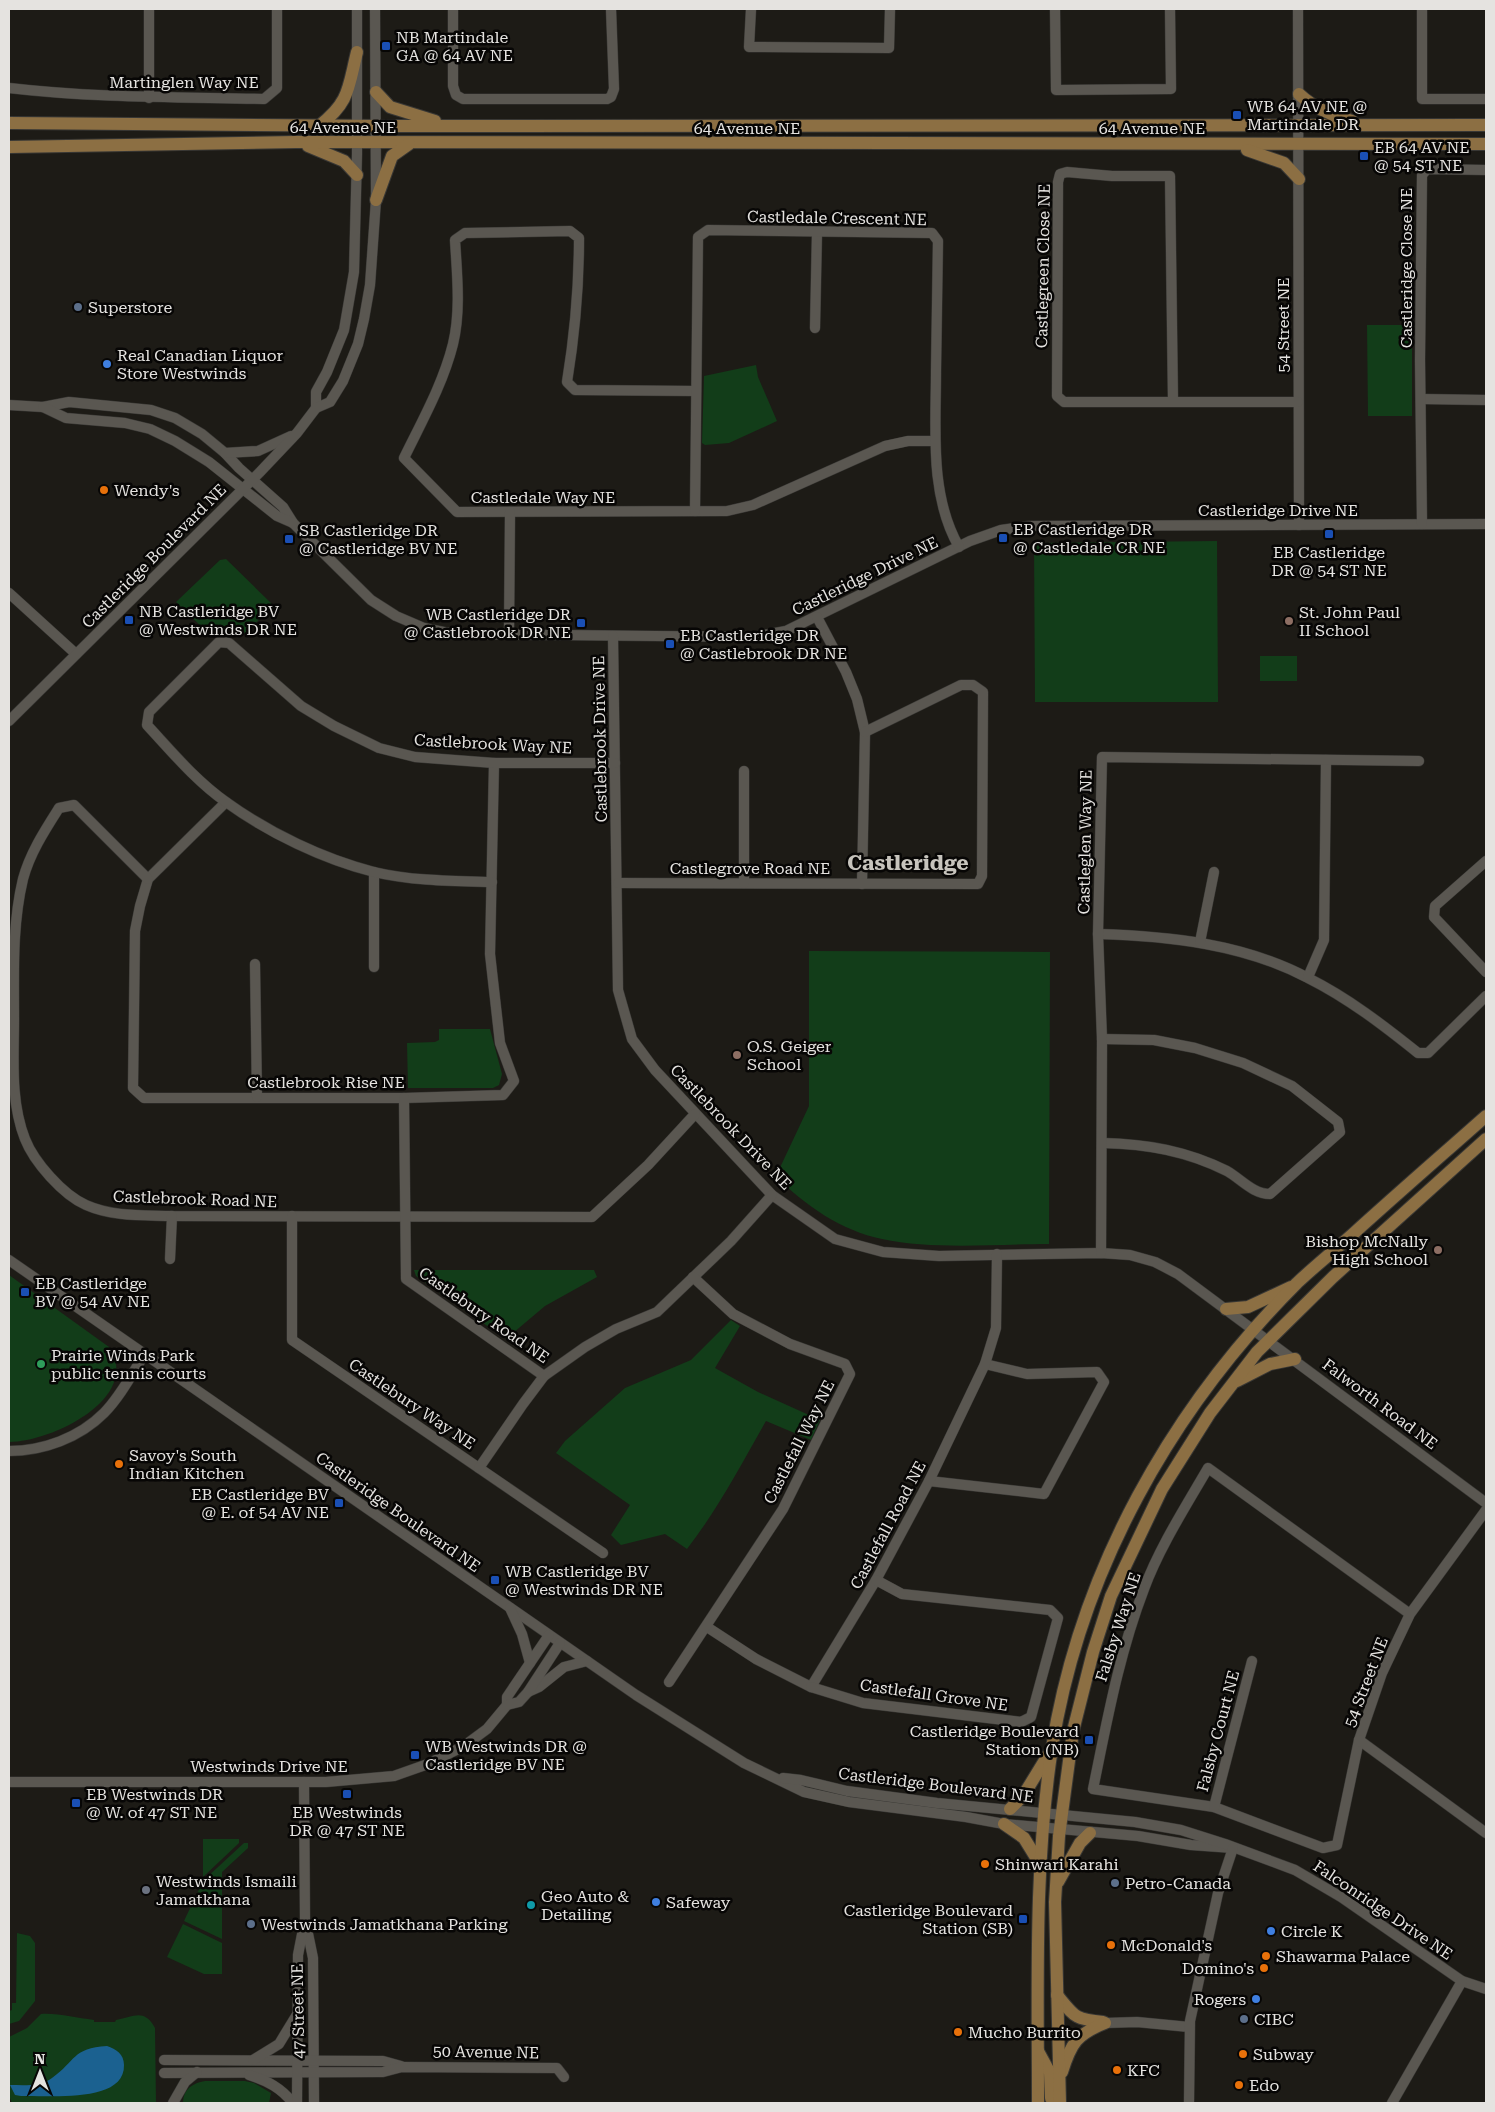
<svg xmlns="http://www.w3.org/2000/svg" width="1495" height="2112" viewBox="0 0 1495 2112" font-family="'Roboto Serif',serif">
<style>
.green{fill:#123d19}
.water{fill:#1b6190}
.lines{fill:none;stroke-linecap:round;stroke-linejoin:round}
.minor-casing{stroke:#383734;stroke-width:11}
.major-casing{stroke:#383734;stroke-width:14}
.minor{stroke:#5a5751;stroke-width:10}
.major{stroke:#8c6f43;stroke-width:12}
.transit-dot{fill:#1a4fb4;stroke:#070605;stroke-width:2}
.service-dot{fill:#5c6f8a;stroke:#070605;stroke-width:2}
.shop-dot{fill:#3f7fe0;stroke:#070605;stroke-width:2}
.food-dot{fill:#e8710a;stroke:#070605;stroke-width:2}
.education-dot{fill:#8d6e63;stroke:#070605;stroke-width:2}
.leisure-dot{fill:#2e9e5b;stroke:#070605;stroke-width:2}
.worship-dot{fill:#6b7280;stroke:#070605;stroke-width:2}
.culture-dot{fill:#0f9aa8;stroke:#070605;stroke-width:2}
.labels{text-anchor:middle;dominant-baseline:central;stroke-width:5;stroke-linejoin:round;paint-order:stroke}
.poi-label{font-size:16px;fill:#e5e3e0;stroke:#070605;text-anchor:start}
.street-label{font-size:16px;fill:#e5e3e0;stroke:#070605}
.district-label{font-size:21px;font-weight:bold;fill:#c7c4bd;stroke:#070605}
</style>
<rect width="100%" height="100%" fill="#1d1b16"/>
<!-- green -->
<g class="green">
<polygon points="1367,325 1412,325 1412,416 1368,416"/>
<polygon points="756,365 758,377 777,421 729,443 705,445 702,443 704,376"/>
<polygon points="1217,541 1218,702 1035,702 1034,543"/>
<path d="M226,559L273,605L245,634C235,624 219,623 209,634L176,602L220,560Z"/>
<rect x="1260" y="656" width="37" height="25"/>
<path d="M809,951L1050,952L1049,1244C997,1244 932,1250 882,1239C842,1231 804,1205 776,1176L809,1106Z"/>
<polygon points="439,1029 490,1029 502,1074 499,1085 493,1088 408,1088 407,1043 435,1042 439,1040"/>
<polygon points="414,1270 594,1270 597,1277 545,1306 506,1339 416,1276"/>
<path d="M9,1275L109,1347C143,1398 51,1442 9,1442Z"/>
<path d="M731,1320L740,1326L715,1368L758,1392L820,1420L811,1440L766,1421C741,1465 718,1509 687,1549L665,1534L621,1545L611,1535L630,1505L556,1453L565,1441L625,1388L691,1360Z"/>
<polygon points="203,1839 239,1839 239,1843 203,1877"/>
<polygon points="244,1843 248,1843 248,1848 222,1872 222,1880 204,1880"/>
<polygon points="202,1883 222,1883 222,1939 184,1921"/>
<polygon points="183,1924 222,1943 222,1974 204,1974 167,1957"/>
<polygon points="17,1933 30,1936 35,1943 35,2001 19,2021 9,2024 9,2011 12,2010 12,2003 16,2003"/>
<path d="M41,2014C59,2013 76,2018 94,2020V2022H115L116,2020C134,2017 144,2008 155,2028L156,2103H12L9,2096V2037L27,2028Z"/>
<path d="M205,2081H245L254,2083L271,2093L269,2103H183C183,2089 193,2083 205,2081Z"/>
</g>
<!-- water -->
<path class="water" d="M107,2046C116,2049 124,2054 124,2065C125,2104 48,2095 21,2096L15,2095L10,2085C23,2085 41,2087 52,2078C76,2061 72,2048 107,2046Z"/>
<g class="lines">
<!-- minor casing -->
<g class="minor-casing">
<g id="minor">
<polyline points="149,9 149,98"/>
<polyline points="453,9 453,86 456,95 463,99 607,99 611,97 614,89 611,9"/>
<polyline points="751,9 749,47 889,48 890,9"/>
<polyline points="1055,9 1056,90 1171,89 1170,9"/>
<polyline points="1298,9 1299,525"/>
<polyline points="1422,9 1422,99 1486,99"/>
<path d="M9,88C94,98 179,97 264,99L277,88V9"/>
<polyline points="815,328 817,232"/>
<path d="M696,391L575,390L567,382C575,333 579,287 579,238L570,231L465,233L455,240C457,274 461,311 453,344C443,384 422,421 404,458L457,512L727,511L753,505L885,446L908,441H934"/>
<polyline points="1421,399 1486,400"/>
<polyline points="1173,401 1170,176 1112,176 1067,172 1060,174 1058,182 1057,396 1064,402 1298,402"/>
<polyline points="9,405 43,407 69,402 151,410 175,418 202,434 225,453 239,468 283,507 293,523 371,600 396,616 424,628 453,634 753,637 786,631 970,541 1001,530 1029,526 1486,524"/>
<polyline points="43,407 66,418 125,423 150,429 175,441 209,462 277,516 293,523"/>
<polyline points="316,408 316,392 327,372 344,330 354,272 357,154 357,9"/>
<polyline points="225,453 258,451 291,436"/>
<path d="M695,511L698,237L708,230L932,233L938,241C937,284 937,327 936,371C936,428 929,495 959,547"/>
<polyline points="1422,524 1420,360 1422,175 1427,169 1486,170"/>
<polyline points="9,593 76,654"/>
<polyline points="817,617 846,672 857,699 865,732 862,884"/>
<polyline points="509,634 510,512"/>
<polyline points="613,636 618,990 632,1039 655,1070 772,1195 835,1239 883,1252 939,1256 1101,1253 1130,1255 1155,1262 1178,1274 1486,1503"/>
<polyline points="9,721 260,472 297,433 316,408 330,402 343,381 358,344 364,319 370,285 376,200 375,9"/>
<polyline points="226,802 148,879 140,906 135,931 133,1088 144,1098 404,1098 503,1095 514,1081 500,1043 490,954 494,763"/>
<polyline points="1486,861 1435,906 1434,917 1486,972"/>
<polyline points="374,872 374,967"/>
<path d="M148,879L74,805L59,808C45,830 30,853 23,879C12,925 14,972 14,1019C14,1058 10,1101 25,1139C34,1162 63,1195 86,1205C113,1217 143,1215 172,1216L592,1217L648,1165L695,1114"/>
<path d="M492,882C453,881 412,881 374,872C323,859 269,833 226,802C196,781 172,752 147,725L149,712L219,642L229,643L301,706L334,726L379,748L415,757L494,763H615"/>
<polyline points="618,883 978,884 982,876 983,692 973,685 961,685 865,732"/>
<polyline points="744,883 744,771"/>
<path d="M1098,934C1169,936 1244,944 1308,978C1348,998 1383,1025 1418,1053H1428L1486,996"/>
<polyline points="1200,942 1214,872"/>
<polyline points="255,964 257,1097"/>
<polyline points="1308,977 1324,940 1326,760"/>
<path d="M1102,1039L1154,1040L1195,1048L1243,1063L1292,1086L1338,1122L1340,1132L1270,1194C1253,1194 1241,1179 1227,1171C1187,1151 1147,1144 1103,1143"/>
<polyline points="404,1098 406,1279 544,1376"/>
<polyline points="292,1216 292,1340 603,1553"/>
<polyline points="1101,1253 1102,1039 1098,934 1102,757 1419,761"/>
<polyline points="170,1259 172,1216"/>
<polyline points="9,1260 636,1695 744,1763 804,1792 849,1802 966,1817 1004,1824 1138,1836 1191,1845 1233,1848"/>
<path d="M9,1451C43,1451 79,1438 104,1413C120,1397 132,1374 144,1355"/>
<polyline points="479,1468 523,1404 544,1376 585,1347 616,1329 657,1312 731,1241 772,1195"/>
<polyline points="929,1481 1044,1494 1104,1382 1097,1372 1027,1374 985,1364"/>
<polyline points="510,1608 522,1634 530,1663"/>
<path d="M1410,1614L1208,1468C1186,1506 1159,1548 1144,1589C1119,1654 1107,1721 1093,1789L1214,1807L1323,1848L1337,1845L1359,1740L1382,1673L1410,1614L1486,1510"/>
<polyline points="707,1627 756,1659 811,1687 876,1580 929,1481 985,1364 996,1328 997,1254"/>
<polyline points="669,1682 783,1509 850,1374 845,1364 790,1344 733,1314 693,1277"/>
<polyline points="811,1687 863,1703 1021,1722 1031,1717 1058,1618 1050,1610 902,1594 876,1580"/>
<polyline points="528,1692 539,1687 564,1667 587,1661"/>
<polyline points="507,1705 507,1697 549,1635"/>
<polyline points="1359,1740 1486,1833"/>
<polyline points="783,1778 801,1780 847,1791 937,1803 1135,1822 1181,1830 1225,1844 1295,1870 1341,1897 1462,1981 1486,1989"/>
<polyline points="9,1782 326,1782 394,1776 428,1764 464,1746 487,1729 507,1705 519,1702 528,1692 560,1643"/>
<polyline points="1214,1807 1252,1661"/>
<polyline points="306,1924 313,1958 314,2103"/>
<polyline points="1105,2023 1137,2022 1189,2027"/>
<polyline points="164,2060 383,2061 401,2066"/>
<polyline points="253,2060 279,2044 296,2016"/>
<polyline points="164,2073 383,2072 402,2067 557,2068 564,2077"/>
<path d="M249,2075C268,2081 281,2088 293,2103"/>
<polyline points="173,2103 185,2082 197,2072"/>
<polyline points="297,2103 298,1955 305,1919 304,1782"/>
<polyline points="1189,2103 1190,2021 1218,1893 1233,1848"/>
<polyline points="1392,2103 1462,1981"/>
</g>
</g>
<!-- major casing -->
<g class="major-casing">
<g id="major">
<polyline points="376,92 390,107 435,121"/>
<path d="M1299,94C1315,109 1332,115 1352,121"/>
<polyline points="9,123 387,126 1486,125"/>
<path d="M319,126C350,102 348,88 357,52"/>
<polyline points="308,146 344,161 357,175"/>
<polyline points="9,147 296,142 1486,144"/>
<polyline points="1247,150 1284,163 1299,179"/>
<polyline points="376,200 392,156 409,144"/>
<polyline points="1226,1309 1248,1307 1291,1287"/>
<polyline points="1237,1381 1270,1364 1295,1359"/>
<polyline points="1010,1809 1023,1796 1050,1752"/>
<polyline points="1004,1824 1024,1838 1040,1864"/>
<polyline points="1058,1882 1080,1843 1090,1833"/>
<path d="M1057,1995C1075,2017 1074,2019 1103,2022"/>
<polyline points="1038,2051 1050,2073 1051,2098"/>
<path d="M1062,2072C1071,2043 1077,2034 1105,2023"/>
<path d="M1038,2103C1038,1985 1034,1865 1052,1748C1080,1571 1171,1409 1297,1283C1315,1266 1335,1250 1353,1234C1397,1194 1442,1155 1486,1116"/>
<polyline points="1060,2103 1055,1902 1059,1836 1073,1731 1093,1652 1111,1596 1162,1489 1210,1413 1257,1352 1333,1277 1486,1139"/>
</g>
</g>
<!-- minor -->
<use href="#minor" class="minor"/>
<!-- major -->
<use href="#major" class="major"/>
</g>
<!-- markers -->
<g class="transit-dot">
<rect x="381" y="41" width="10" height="10" rx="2.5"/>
<rect x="1232" y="110" width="10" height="10" rx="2.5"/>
<rect x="1359" y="151" width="10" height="10" rx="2.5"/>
<rect x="1324" y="529" width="10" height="10" rx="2.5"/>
<rect x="998" y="533" width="10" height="10" rx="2.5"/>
<rect x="284" y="534" width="10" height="10" rx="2.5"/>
<rect x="124" y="615" width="10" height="10" rx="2.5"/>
<rect x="576" y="618" width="10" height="10" rx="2.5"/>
<rect x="665" y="639" width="10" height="10" rx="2.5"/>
<rect x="20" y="1287" width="10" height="10" rx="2.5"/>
<rect x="334" y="1498" width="10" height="10" rx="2.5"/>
<rect x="490" y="1575" width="10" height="10" rx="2.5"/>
<rect x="1084" y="1735" width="10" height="10" rx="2.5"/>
<rect x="410" y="1750" width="10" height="10" rx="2.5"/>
<rect x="342" y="1789" width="10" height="10" rx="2.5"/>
<rect x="71" y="1798" width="10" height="10" rx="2.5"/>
<rect x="1018" y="1914" width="10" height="10" rx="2.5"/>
</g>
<g class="service-dot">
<circle cx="78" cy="307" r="5"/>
<circle cx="1115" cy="1883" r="5"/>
<circle cx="251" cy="1924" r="5"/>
<circle cx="1244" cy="2019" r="5"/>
</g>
<g class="shop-dot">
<circle cx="107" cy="364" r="5"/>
<circle cx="656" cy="1902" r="5"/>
<circle cx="1271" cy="1931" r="5"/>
<circle cx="1256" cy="1999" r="5"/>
</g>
<g class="food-dot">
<circle cx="104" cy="490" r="5"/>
<circle cx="119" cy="1464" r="5"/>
<circle cx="985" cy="1864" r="5"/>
<circle cx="1111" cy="1945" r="5"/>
<circle cx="1266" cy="1956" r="5"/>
<circle cx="1264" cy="1968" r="5"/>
<circle cx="958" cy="2032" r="5"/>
<circle cx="1243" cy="2054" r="5"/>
<circle cx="1117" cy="2070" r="5"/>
<circle cx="1239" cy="2085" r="5"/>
</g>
<g class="education-dot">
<circle cx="1289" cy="621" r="5"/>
<circle cx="737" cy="1055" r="5"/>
<circle cx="1438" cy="1250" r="5"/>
</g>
<circle class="leisure-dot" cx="41" cy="1364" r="5"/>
<circle class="worship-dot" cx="146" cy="1890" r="5"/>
<circle class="culture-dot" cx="531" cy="1905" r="5"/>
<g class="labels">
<!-- poi labels -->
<g class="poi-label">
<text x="396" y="37">NB Martindale<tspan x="396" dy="18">GA @ 64 AV NE</tspan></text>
<text x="1247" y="106">WB 64 AV NE @<tspan x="1247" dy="18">Martindale DR</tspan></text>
<text x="1374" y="147">EB 64 AV NE<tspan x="1374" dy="18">@ 54 ST NE</tspan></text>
<text x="88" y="307">Superstore</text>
<text x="117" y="355">Real Canadian Liquor<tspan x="117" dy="18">Store Westwinds</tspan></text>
<text x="114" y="490">Wendy's</text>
<text x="1013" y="529">EB Castleridge DR<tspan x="1013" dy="18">@ Castledale CR NE</tspan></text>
<text x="299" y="530">SB Castleridge DR<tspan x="299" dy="18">@ Castleridge BV NE</tspan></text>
<text x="1329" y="552" text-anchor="middle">EB Castleridge<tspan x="1329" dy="18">DR @ 54 ST NE</tspan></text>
<text x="139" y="611">NB Castleridge BV<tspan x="139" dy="18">@ Westwinds DR NE</tspan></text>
<text x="1299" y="612">St. John Paul<tspan x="1299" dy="18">II School</tspan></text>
<text x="571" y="614" text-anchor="end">WB Castleridge DR<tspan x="571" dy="18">@ Castlebrook DR NE</tspan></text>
<text x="680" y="635">EB Castleridge DR<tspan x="680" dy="18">@ Castlebrook DR NE</tspan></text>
<text x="747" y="1046">O.S. Geiger<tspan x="747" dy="18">School</tspan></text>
<text x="1428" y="1241" text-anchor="end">Bishop McNally<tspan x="1428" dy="18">High School</tspan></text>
<text x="35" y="1283">EB Castleridge<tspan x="35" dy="18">BV @ 54 AV NE</tspan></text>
<text x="51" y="1355">Prairie Winds Park<tspan x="51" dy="18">public tennis courts</tspan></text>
<text x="129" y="1455">Savoy's South<tspan x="129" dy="18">Indian Kitchen</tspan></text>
<text x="329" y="1494" text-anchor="end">EB Castleridge BV<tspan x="329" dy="18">@ E. of 54 AV NE</tspan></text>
<text x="505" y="1571">WB Castleridge BV<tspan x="505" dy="18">@ Westwinds DR NE</tspan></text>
<text x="1079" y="1731" text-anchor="end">Castleridge Boulevard<tspan x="1079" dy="18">Station (NB)</tspan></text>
<text x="425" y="1746">WB Westwinds DR @<tspan x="425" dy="18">Castleridge BV NE</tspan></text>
<text x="86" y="1794">EB Westwinds DR<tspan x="86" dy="18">@ W. of 47 ST NE</tspan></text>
<text x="347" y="1812" text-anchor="middle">EB Westwinds<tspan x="347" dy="18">DR @ 47 ST NE</tspan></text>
<text x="995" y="1864">Shinwari Karahi</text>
<text x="156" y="1881">Westwinds Ismaili<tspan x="156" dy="18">Jamatkhana</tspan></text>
<text x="1125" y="1883">Petro-Canada</text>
<text x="541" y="1896">Geo Auto &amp;<tspan x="541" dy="18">Detailing</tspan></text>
<text x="666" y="1902">Safeway</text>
<text x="1013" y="1910" text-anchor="end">Castleridge Boulevard<tspan x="1013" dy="18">Station (SB)</tspan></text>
<text x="261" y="1924">Westwinds Jamatkhana Parking</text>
<text x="1281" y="1931">Circle K</text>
<text x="1121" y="1945">McDonald's</text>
<text x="1276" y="1956">Shawarma Palace</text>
<text x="1254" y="1968" text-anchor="end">Domino's</text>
<text x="1246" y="1999" text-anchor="end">Rogers</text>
<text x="1254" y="2019">CIBC</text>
<text x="968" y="2032">Mucho Burrito</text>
<text x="1253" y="2054">Subway</text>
<text x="1127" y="2070">KFC</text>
<text x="1249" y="2085">Edo</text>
</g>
<!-- street labels -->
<g class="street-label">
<text x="184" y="82">Martinglen Way NE</text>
<text x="343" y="127">64 Avenue NE</text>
<text x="747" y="128">64 Avenue NE</text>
<text x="1152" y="128">64 Avenue NE</text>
<text transform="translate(837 218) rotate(1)">Castledale Crescent NE</text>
<text transform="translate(1043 266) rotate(-89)">Castlegreen Close NE</text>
<text transform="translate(1406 268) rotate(-90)">Castleridge Close NE</text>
<text transform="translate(1283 325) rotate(-90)">54 Street NE</text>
<text x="543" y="497">Castledale Way NE</text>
<text x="1278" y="510">Castleridge Drive NE</text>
<text transform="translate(154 556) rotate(-45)">Castleridge Boulevard NE</text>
<text transform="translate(865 576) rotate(-26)">Castleridge Drive NE</text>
<text transform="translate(600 739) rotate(-91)">Castlebrook Drive NE</text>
<text transform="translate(493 744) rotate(3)">Castlebrook Way NE</text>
<text transform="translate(1085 842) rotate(-89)">Castleglen Way NE</text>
<text x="750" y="868">Castlegrove Road NE</text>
<text x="326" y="1082">Castlebrook Rise NE</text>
<text transform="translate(731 1127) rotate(46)">Castlebrook Drive NE</text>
<text transform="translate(195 1199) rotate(2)">Castlebrook Road NE</text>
<text transform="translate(484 1315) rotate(35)">Castlebury Road NE</text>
<text transform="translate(412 1404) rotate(34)">Castlebury Way NE</text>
<text transform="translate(1380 1404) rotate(37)">Falworth Road NE</text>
<text transform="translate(799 1442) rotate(-63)">Castlefall Way NE</text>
<text transform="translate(398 1512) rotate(35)">Castleridge Boulevard NE</text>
<text transform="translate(888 1525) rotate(-62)">Castlefall Road NE</text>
<text transform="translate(1118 1627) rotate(-72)">Falsby Way NE</text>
<text transform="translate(1366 1682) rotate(-69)">54 Street NE</text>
<text transform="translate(934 1695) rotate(8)">Castlefall Grove NE</text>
<text transform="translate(1218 1731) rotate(-75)">Falsby Court NE</text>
<text x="269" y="1766">Westwinds Drive NE</text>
<text transform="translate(936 1785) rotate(7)">Castleridge Boulevard NE</text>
<text transform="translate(1383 1910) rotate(34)">Falconridge Drive NE</text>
<text transform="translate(298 2011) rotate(-91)">47 Street NE</text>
<text transform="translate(486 2052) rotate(1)">50 Avenue NE</text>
</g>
<!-- district labels -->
<g class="district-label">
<text x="908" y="863">Castleridge</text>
</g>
</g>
<!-- border -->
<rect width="1495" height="2112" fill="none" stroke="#e5e3e0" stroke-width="20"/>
<!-- north arrow -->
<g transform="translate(40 2072)" stroke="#070605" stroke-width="4" paint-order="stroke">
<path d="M0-4L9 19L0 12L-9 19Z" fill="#e5e3e0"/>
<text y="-8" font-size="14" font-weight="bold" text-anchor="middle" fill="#e5e3e0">N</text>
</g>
</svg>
